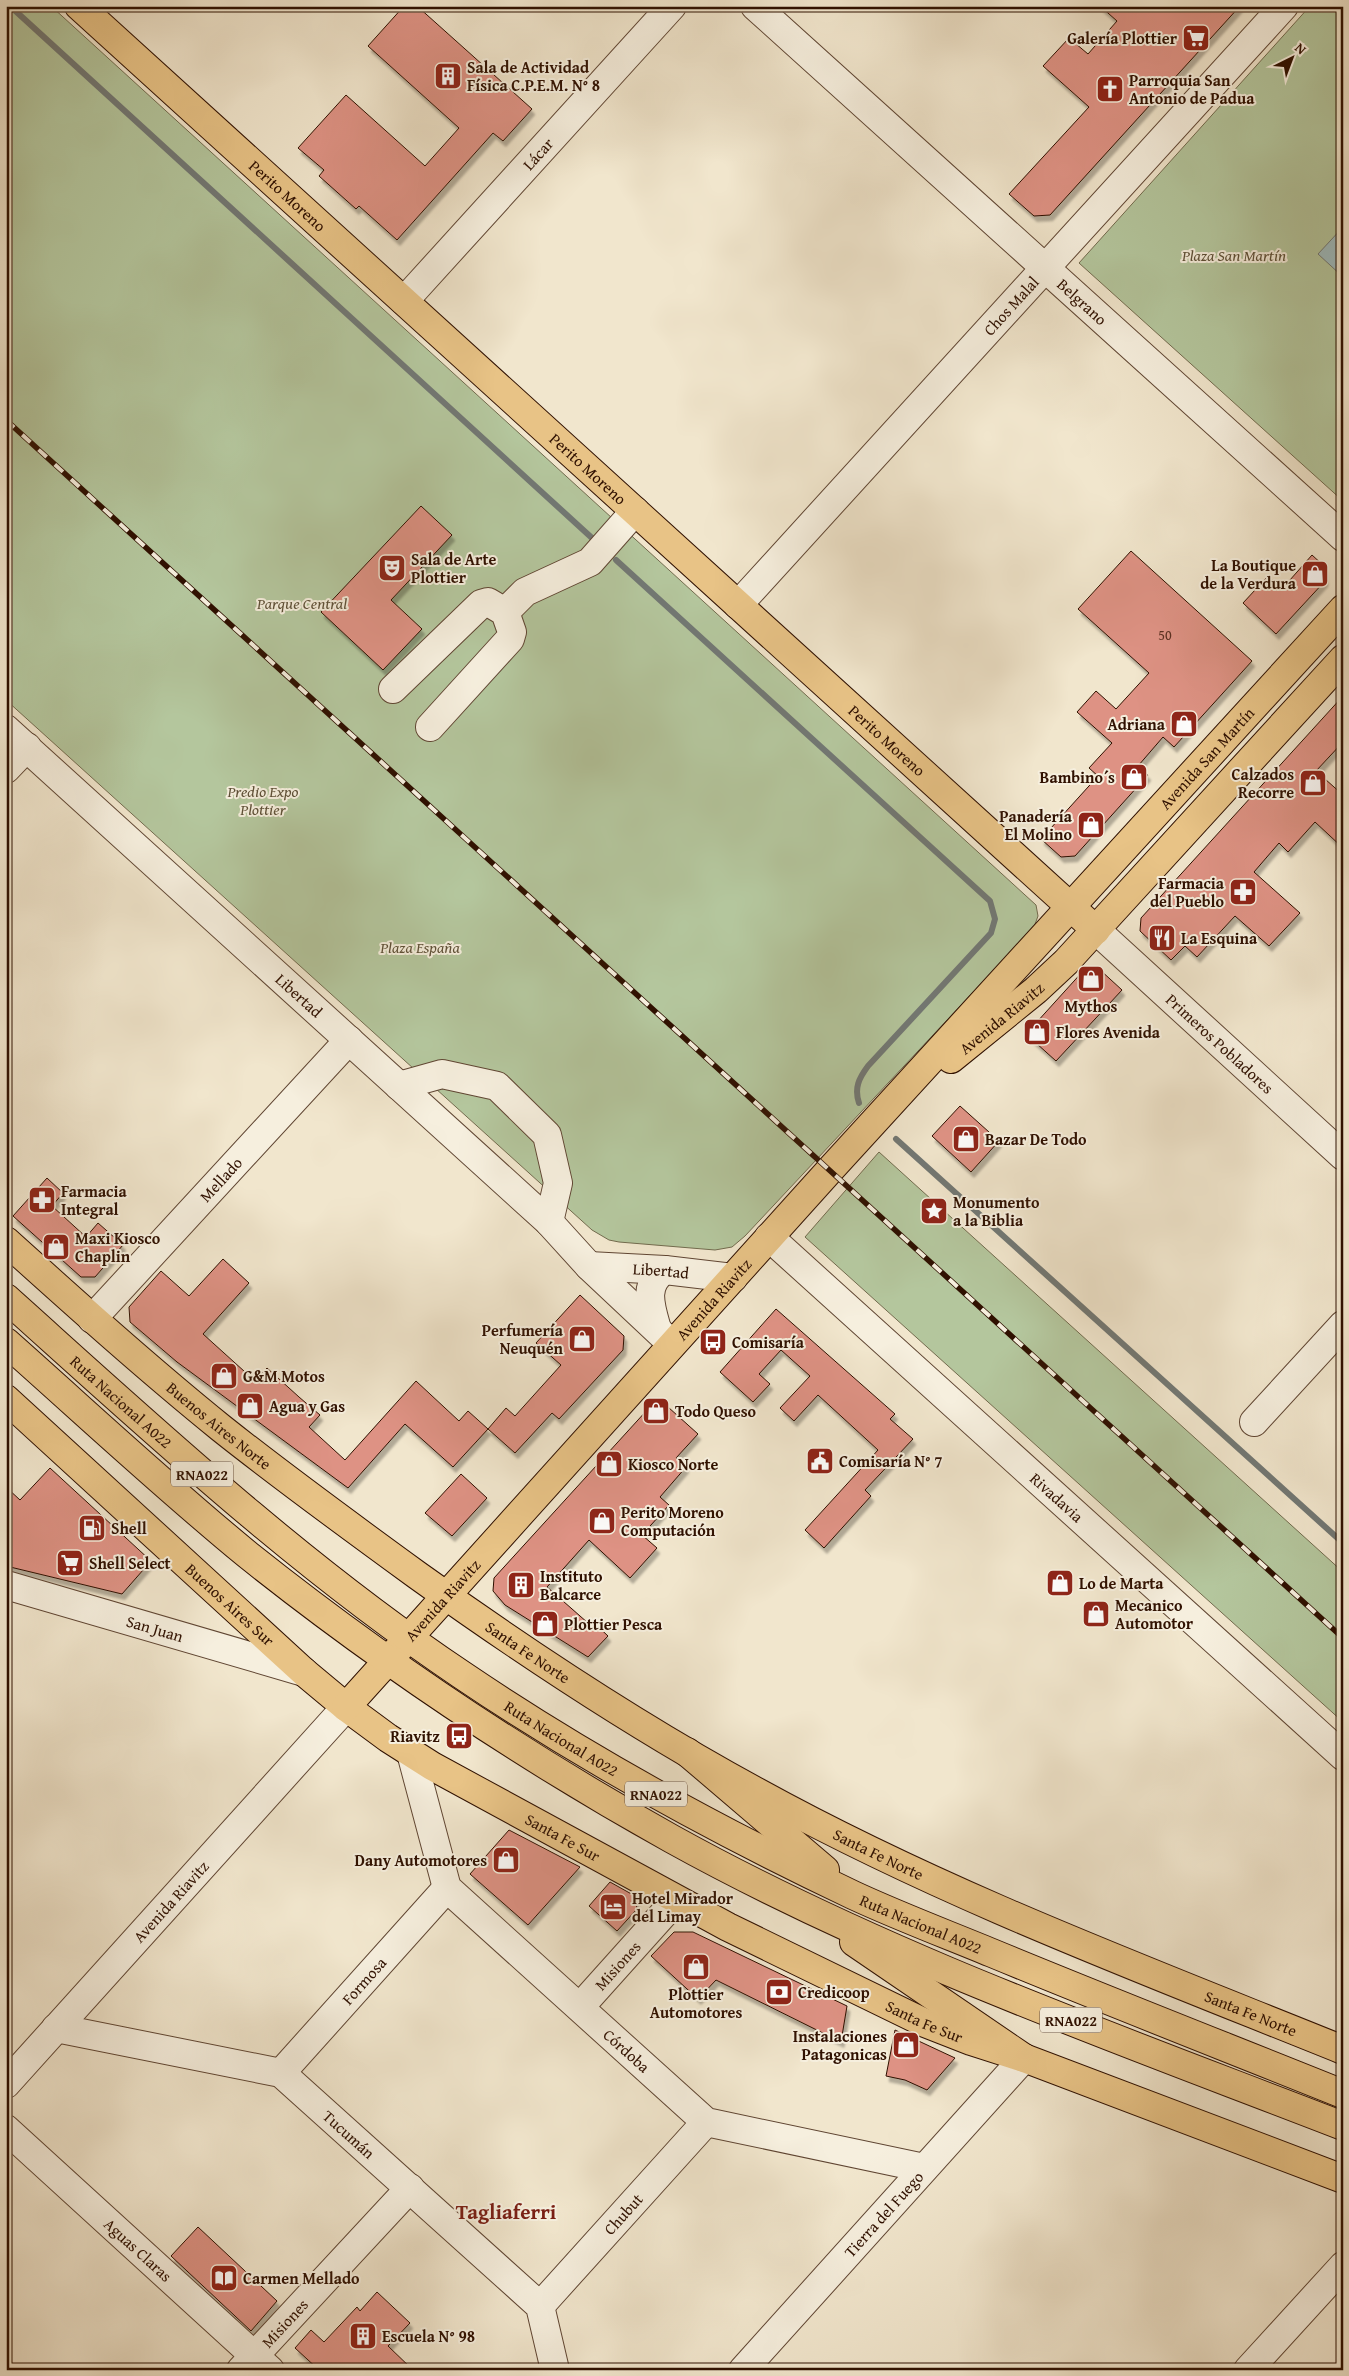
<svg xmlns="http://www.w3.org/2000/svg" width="1349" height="2376" viewBox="0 0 1349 2376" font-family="'Gentium Book Plus',serif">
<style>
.green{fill:#b4c69d;stroke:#726b4e}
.water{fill:#9ebdc1;stroke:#727874}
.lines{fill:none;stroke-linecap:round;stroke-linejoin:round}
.stream{stroke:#727874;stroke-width:6}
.building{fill:#de9284;stroke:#2f1000;filter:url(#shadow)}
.minor-casing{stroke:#604633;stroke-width:30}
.major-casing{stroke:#2f1000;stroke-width:30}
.highway-casing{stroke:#2f1000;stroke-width:30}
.minor{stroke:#f6efde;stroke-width:28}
.major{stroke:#e8c386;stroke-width:28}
.highway{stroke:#e8c386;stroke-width:28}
.rail-casing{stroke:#2f1000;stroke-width:5.5}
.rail{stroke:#f6efde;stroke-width:4;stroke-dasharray:11;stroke-linecap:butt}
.labels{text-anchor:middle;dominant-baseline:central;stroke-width:4;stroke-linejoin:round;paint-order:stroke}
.number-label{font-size:14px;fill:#5b3021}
.shield{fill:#f6efde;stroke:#6b5343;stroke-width:1}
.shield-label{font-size:15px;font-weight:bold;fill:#2f1000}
.poi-label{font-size:16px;font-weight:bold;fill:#2f1000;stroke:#f6efde;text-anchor:start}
.street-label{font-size:16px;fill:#2f1000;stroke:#f6efde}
.park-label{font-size:16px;font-style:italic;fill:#5e5037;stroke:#f6efde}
.district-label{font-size:21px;font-weight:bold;fill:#7a1f14;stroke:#f6efde}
</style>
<defs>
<filter id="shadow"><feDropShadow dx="3" dy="5.5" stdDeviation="1" flood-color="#0004"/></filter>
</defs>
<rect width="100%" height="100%" fill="#f1e6cd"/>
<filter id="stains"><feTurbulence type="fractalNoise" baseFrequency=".004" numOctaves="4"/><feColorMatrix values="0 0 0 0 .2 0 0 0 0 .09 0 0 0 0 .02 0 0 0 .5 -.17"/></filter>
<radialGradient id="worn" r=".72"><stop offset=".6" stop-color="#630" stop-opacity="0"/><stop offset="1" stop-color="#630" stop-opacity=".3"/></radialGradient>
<!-- green -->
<g class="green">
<polygon points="6,6 51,6 1036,905 1038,916 1034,927 745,1236 732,1247 715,1250 619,1242 609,1240 592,1230 6,700"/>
<polygon points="1310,6 1343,6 1343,501 1079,263"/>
<polygon points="879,1152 1343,1572 1343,1722 805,1237"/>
</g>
<!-- water -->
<polygon class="water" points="1343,227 1343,277 1318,254"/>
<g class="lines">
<!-- stream -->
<g class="stream">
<polyline points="10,6 592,538"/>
<path d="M616,560L990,901L995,919L991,933L868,1066C859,1078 854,1088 859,1103"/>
<polyline points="896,1139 1343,1543"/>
</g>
</g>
<!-- building -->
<g class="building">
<polygon points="404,6 417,6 532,109 503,141 493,133 397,240 359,206 356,209 319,176 324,170 298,148 346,95 425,166 459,128 368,46"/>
<polygon points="1100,6 1240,6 1050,215 1034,216 1009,194 1089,107 1043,66 1069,38 1088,54 1117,21"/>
<polygon points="421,506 452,535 391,600 422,629 383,670 321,612"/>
<polygon points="1131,551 1252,661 1174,747 1163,737 1138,766 1148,775 1075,856 1061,857 1041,839 1098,776 1089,768 1112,743 1077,712 1096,691 1116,709 1149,673 1078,609"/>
<polygon points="1312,555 1324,566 1325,581 1276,634 1243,603 1268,576 1282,589"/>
<polygon points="1343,696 1343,742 1316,771 1343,795 1343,848 1315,822 1288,852 1279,843 1254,872 1300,913 1269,946 1235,916 1197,957 1185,946 1171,960 1140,931 1141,918"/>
<polygon points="1098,968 1122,990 1056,1061 1026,1034 1084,970"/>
<polygon points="960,1106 999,1141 971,1172 932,1136"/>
<polygon points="47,1178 63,1193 52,1206 86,1237 98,1223 123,1245 95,1277 81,1277 13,1216"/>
<polygon points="223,1259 249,1283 203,1334 255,1381 267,1368 299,1397 320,1415 309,1427 345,1460 416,1381 459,1421 468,1411 488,1429 453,1467 405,1424 348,1488 177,1362 130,1322 129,1307 161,1271 189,1296"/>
<polygon points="580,1295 624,1336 623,1350 559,1419 552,1413 515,1453 488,1429 506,1408 515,1416 561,1365 536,1343"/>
<polygon points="776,1309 895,1414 890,1419 913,1439 865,1490 871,1496 824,1548 805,1530 878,1450 818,1395 794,1421 780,1408 810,1376 781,1350 759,1374 770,1384 753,1402 720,1372"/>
<polygon points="658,1398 698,1434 676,1458 686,1467 660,1497 669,1505 642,1535 657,1548 630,1578 589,1540 547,1587 588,1623 591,1620 608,1636 588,1657 505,1605 493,1591 494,1578"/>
<polygon points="50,1468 151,1561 122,1594 6,1566 6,1487 20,1500"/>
<polygon points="461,1474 487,1498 452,1536 425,1513"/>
<polygon points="509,1830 580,1867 528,1925 470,1874"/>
<polygon points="610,1882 635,1896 637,1909 617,1931 589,1906"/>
<polygon points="674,1932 693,1932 847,2006 841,2042 716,1980 698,1999 651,1956"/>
<polygon points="895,2030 955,2058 927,2090 905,2080 886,2076"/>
<polygon points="198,2227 277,2301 251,2331 171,2256"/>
<polygon points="377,2292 410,2323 388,2346 413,2370 319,2370 295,2348 311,2330 324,2342 357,2307 360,2311"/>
</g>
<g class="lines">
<!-- minor casing -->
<g class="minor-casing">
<g id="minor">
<path id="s1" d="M755,6L1343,537"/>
<path id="s2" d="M404,301L672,6"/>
<path id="s3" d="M738,605L1284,6"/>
<polyline points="505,612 525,592 590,562 635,511"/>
<polyline points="393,689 481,604 488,602 505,612 512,632 510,639 430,727"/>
<path id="s4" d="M6,729L549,1222L589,1266L672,1344"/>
<polyline points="6,769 27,747"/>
<path id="s5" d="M1096,930L1343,1156"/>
<polyline points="399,1086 442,1074 497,1086 547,1135 558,1183 549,1222"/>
<path id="s6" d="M769,1237L1343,1756"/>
<path id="s7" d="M589,1266L665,1270L733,1278"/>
<path id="s8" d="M92,1319L349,1040"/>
<path d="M657,1329C651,1308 642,1284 665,1270"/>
<polyline points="1254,1422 1343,1325"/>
<path id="s9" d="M6,1585L304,1672"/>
<path id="s10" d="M411,1753L447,1888L706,2122L924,2168"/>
<path id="s11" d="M580,2007L676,1900"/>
<path id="s12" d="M56,2028L281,2073L540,2306L555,2370"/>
<path id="s13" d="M281,2073L447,1888"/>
<path id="s14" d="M6,2084L346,1707"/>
<path id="s15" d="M6,2129L270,2370"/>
<path id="s16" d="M540,2306L706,2122"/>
<path id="s17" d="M241,2370L410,2188"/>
<path id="s18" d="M743,2370L1024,2058"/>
<polyline points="1248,2370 1343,2266"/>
</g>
</g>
<!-- major casing -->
<g class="major-casing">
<g id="major">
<path id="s19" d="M79,6L1096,930"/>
<path id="s20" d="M951,1059L1036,990L1066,962L1343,659"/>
<path id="s21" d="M6,1241C77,1305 147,1368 221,1428C285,1479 351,1527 417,1575C527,1654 639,1728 757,1792C944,1895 1145,1970 1343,2050"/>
<path id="s22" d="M6,1399L304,1672L346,1707L388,1738L432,1766L728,1927L925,2023L971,2041L1024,2058L1343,2179"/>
<path id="s23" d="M346,1707L829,1171L1343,609"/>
</g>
</g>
<!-- highway casing -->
<g class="highway-casing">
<g id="highway">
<path id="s24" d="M6,1298C153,1430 298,1565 462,1675C586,1759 718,1831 853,1895C898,1916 946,1934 992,1953C1108,2001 1226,2047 1343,2094"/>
<path d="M6,1342C86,1413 165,1487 248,1555C381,1661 523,1756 672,1839C885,1957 1116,2038 1343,2126"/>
<polyline points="687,1752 825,1870"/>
<polyline points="854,1942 1024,2058"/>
</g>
</g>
<!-- minor -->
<use href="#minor" class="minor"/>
<!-- major -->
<use href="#major" class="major"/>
<!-- highway -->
<use href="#highway" class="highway"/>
<!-- rail casing -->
<g class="rail-casing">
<polyline id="rail" points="6,420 1343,1638"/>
</g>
<!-- rail -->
<use href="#rail" class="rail"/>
</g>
<!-- icons -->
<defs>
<g id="supermarket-square" transform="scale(1.4375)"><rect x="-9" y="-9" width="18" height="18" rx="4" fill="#8f2418" stroke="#f6efde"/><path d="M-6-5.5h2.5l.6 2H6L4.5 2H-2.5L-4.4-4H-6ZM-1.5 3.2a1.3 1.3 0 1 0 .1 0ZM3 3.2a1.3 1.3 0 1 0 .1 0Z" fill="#fff"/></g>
<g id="building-square" transform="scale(1.4375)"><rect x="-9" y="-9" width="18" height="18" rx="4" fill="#8f2418" stroke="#f6efde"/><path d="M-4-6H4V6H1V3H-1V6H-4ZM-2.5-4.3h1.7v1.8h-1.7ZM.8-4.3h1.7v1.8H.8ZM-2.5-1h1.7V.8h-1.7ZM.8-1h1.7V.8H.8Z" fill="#fff"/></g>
<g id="church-square" transform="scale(1.4375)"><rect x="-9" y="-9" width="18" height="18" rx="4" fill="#8f2418" stroke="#f6efde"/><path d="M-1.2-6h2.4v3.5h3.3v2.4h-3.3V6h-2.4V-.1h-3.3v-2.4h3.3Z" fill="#fff"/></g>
<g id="theatre-square" transform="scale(1.4375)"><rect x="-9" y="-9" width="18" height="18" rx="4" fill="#8f2418" stroke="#f6efde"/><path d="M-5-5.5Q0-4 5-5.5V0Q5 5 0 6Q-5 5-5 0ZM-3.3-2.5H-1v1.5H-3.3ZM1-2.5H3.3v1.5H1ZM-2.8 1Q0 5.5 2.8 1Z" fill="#fff"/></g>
<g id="shop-square" transform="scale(1.4375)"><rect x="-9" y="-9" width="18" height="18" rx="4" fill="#8f2418" stroke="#f6efde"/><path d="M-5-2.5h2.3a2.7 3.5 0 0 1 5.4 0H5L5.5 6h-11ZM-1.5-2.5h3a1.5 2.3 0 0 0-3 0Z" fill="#fff"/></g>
<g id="pharmacy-square" transform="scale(1.4375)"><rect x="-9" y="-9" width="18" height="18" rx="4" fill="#8f2418" stroke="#f6efde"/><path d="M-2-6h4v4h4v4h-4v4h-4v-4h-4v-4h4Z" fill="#fff"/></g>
<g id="restaurant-square" transform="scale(1.4375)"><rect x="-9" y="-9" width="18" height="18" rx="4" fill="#8f2418" stroke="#f6efde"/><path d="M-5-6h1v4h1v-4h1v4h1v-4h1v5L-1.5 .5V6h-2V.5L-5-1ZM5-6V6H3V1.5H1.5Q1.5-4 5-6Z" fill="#fff"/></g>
<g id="sight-square" transform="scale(1.4375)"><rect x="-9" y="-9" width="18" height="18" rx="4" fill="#8f2418" stroke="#f6efde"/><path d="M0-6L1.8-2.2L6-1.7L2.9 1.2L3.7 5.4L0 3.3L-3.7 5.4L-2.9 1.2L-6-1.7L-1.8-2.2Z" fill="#fff"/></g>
<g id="bus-square" transform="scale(1.4375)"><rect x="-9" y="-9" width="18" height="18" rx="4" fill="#8f2418" stroke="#f6efde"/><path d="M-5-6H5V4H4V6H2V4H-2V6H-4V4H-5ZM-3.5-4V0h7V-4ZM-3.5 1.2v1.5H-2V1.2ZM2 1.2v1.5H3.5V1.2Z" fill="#fff"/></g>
<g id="civic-square" transform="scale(1.4375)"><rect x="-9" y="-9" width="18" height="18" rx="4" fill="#8f2418" stroke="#f6efde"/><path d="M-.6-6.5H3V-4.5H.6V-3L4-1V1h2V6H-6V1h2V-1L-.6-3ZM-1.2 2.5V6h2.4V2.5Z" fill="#fff"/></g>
<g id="fuel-square" transform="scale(1.4375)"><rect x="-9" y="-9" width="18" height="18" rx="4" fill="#8f2418" stroke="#f6efde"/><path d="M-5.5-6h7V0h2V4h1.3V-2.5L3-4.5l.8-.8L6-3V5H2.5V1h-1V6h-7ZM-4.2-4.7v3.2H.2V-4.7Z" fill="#fff"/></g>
<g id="hotel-square" transform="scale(1.4375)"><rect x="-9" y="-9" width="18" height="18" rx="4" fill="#8f2418" stroke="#f6efde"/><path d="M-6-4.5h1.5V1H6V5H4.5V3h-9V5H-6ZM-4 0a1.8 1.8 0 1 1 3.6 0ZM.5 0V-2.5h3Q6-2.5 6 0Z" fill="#fff"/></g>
<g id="bank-square" transform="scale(1.4375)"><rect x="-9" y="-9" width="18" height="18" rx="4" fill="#8f2418" stroke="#f6efde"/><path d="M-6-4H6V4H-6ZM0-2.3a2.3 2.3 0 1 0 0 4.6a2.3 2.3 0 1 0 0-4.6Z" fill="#fff"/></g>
<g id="library-square" transform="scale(1.4375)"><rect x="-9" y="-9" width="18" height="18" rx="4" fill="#8f2418" stroke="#f6efde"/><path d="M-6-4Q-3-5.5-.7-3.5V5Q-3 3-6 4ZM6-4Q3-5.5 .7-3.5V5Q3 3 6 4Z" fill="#fff"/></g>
</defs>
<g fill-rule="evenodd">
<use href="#supermarket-square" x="1196" y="38"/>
<use href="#building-square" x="448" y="76"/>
<use href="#church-square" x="1110" y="89"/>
<use href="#theatre-square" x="392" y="568"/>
<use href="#shop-square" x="1315" y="574"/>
<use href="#shop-square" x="1184" y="724"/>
<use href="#shop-square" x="1134" y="777"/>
<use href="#shop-square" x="1313" y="783"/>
<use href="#shop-square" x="1091" y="825"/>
<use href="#pharmacy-square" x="1243" y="892"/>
<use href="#restaurant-square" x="1162" y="938"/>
<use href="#shop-square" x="1091" y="979"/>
<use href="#shop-square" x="1037" y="1032"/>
<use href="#shop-square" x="966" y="1139"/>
<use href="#pharmacy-square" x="42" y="1200"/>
<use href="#sight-square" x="934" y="1211"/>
<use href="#shop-square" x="56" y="1247"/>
<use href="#shop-square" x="582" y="1339"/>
<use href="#bus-square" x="713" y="1342"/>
<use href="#shop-square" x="224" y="1376"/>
<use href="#shop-square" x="250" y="1406"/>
<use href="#shop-square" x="656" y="1411"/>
<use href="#civic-square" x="820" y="1461"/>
<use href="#shop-square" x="609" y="1464"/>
<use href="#shop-square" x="602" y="1521"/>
<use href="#fuel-square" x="92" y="1528"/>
<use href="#supermarket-square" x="70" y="1563"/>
<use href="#shop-square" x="1060" y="1583"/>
<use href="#building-square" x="521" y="1585"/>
<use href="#shop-square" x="1096" y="1614"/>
<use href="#shop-square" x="545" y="1624"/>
<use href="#bus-square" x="459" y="1736"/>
<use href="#shop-square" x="506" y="1860"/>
<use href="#hotel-square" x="613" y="1907"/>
<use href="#shop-square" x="696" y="1967"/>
<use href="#bank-square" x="779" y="1992"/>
<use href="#shop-square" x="906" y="2045"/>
<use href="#library-square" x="224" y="2278"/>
<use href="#building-square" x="363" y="2336"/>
</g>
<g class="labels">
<!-- number labels -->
<g class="number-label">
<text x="1165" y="635">50</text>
</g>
<!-- shield labels -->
<g class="shield">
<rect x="171" y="1461.5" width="62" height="25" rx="4"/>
<rect x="625" y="1781.5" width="62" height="25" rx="4"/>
<rect x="1040" y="2007.5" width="62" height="25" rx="4"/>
</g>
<g class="shield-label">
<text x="202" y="1474">RNA022</text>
<text x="656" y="1794">RNA022</text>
<text x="1071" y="2020">RNA022</text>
</g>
<!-- poi labels -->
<g class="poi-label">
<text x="1177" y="38" text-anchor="end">Galería Plottier</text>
<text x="467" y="67">Sala de Actividad<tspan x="467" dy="18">Física C.P.E.M. N° 8</tspan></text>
<text x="1129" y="80">Parroquia San<tspan x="1129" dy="18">Antonio de Padua</tspan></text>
<text x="411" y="559">Sala de Arte<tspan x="411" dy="18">Plottier</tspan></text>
<text x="1296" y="565" text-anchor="end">La Boutique<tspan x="1296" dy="18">de la Verdura</tspan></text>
<text x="1165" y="724" text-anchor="end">Adriana</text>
<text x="1294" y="774" text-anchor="end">Calzados<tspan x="1294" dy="18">Recorre</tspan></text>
<text x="1115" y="777" text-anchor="end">Bambino´s</text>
<text x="1072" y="816" text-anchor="end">Panadería<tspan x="1072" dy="18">El Molino</tspan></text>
<text x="1224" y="883" text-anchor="end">Farmacia<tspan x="1224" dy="18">del Pueblo</tspan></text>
<text x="1181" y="938">La Esquina</text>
<text x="1091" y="1006" text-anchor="middle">Mythos</text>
<text x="1056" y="1032">Flores Avenida</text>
<text x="985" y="1139">Bazar De Todo</text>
<text x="61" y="1191">Farmacia<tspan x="61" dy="18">Integral</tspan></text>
<text x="953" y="1202">Monumento<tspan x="953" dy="18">a la Biblia</tspan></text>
<text x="75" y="1238">Maxi Kiosco<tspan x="75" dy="18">Chaplin</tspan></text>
<text x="563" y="1330" text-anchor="end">Perfumería<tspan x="563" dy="18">Neuquén</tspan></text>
<text x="732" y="1342">Comisaría</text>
<text x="243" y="1376">G&amp;M Motos</text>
<text x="269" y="1406">Agua y Gas</text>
<text x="675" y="1411">Todo Queso</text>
<text x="839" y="1461">Comisaría N° 7</text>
<text x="628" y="1464">Kiosco Norte</text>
<text x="621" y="1512">Perito Moreno<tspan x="621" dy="18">Computación</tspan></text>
<text x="111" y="1528">Shell</text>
<text x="89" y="1563">Shell Select</text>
<text x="540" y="1576">Instituto<tspan x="540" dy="18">Balcarce</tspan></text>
<text x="1079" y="1583">Lo de Marta</text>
<text x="1115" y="1605">Mecanico<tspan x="1115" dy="18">Automotor</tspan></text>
<text x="564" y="1624">Plottier Pesca</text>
<text x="440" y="1736" text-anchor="end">Riavitz</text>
<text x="487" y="1860" text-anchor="end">Dany Automotores</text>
<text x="632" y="1898">Hotel Mirador<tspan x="632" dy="18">del Limay</tspan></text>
<text x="798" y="1992">Credicoop</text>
<text x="696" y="1994" text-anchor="middle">Plottier<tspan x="696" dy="18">Automotores</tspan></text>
<text x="887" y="2036" text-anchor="end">Instalaciones<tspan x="887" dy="18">Patagonicas</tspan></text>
<text x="243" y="2278">Carmen Mellado</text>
<text x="382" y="2336">Escuela N° 98</text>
</g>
<!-- street labels -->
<g class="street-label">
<text stroke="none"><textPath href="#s2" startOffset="199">Lácar</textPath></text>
<text stroke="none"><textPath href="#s19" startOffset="282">Perito Moreno</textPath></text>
<text stroke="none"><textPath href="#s1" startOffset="441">Belgrano</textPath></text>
<text stroke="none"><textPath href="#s3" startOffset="405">Chos Malal</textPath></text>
<text stroke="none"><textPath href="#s19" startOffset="688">Perito Moreno</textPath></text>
<text stroke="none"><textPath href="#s19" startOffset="1092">Perito Moreno</textPath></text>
<text stroke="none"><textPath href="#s23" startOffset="1281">Avenida San Martín</textPath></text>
<text stroke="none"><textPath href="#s4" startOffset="396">Libertad</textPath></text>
<text stroke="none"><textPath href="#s20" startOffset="65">Avenida Riavitz</textPath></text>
<text stroke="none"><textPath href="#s5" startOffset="168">Primeros Pobladores</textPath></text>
<text stroke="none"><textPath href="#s8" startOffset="190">Mellado</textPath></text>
<text stroke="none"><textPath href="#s7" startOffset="72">Libertad</textPath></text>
<text stroke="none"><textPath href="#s23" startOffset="549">Avenida Riavitz</textPath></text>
<text stroke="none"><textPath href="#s24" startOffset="155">Ruta Nacional A022</textPath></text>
<text stroke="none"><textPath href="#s21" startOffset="282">Buenos Aires Norte</textPath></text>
<text stroke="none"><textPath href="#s6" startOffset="388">Rivadavia</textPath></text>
<text stroke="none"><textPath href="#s23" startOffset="144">Avenida Riavitz</textPath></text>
<text stroke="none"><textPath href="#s22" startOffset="304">Buenos Aires Sur</textPath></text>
<text stroke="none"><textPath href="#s9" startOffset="155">San Juan</textPath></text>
<text stroke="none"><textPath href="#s21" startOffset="665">Santa Fe Norte</textPath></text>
<text stroke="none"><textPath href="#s24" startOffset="710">Ruta Nacional A022</textPath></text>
<text stroke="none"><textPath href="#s22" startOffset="712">Santa Fe Sur</textPath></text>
<text stroke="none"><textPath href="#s21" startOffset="1070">Santa Fe Norte</textPath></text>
<text stroke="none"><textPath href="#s14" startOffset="246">Avenida Riavitz</textPath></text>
<text stroke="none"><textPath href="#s24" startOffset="1115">Ruta Nacional A022</textPath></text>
<text stroke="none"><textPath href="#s11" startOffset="56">Misiones</textPath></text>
<text stroke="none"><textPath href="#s13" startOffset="124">Formosa</textPath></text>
<text stroke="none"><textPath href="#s21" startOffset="1475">Santa Fe Norte</textPath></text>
<text stroke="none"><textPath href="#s22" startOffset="1118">Santa Fe Sur</textPath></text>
<text stroke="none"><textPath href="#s10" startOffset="382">Córdoba</textPath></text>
<text stroke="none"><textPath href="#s12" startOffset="321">Tucumán</textPath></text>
<text stroke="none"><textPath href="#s16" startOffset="124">Chubut</textPath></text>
<text stroke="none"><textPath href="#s18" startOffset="210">Tierra del Fuego</textPath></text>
<text stroke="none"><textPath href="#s15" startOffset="179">Aguas Claras</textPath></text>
<text stroke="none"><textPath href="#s17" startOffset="64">Misiones</textPath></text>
</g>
<!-- park labels -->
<g class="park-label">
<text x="1234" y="255">Plaza San Martín</text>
<text x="302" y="603">Parque Central</text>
<text x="263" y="791">Predio Expo<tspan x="263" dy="18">Plottier</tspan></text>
<text x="420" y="947">Plaza España</text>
</g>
<!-- district labels -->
<g class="district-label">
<text x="506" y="2211">Tagliaferri</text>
</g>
</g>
<!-- margin -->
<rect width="1349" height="2376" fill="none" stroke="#f1e6cd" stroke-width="25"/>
<rect x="8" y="8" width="1334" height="2361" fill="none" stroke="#2f1000" stroke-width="2.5"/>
<rect x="12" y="12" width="1324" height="2351" fill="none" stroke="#2f1000"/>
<!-- north arrow -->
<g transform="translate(1292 58) rotate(42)" stroke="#f6efde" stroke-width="4" paint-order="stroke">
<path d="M0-4L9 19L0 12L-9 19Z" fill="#2f1000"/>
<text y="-8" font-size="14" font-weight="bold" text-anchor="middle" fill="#2f1000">N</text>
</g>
<rect width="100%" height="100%" filter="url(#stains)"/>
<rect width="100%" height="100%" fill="url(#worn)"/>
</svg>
